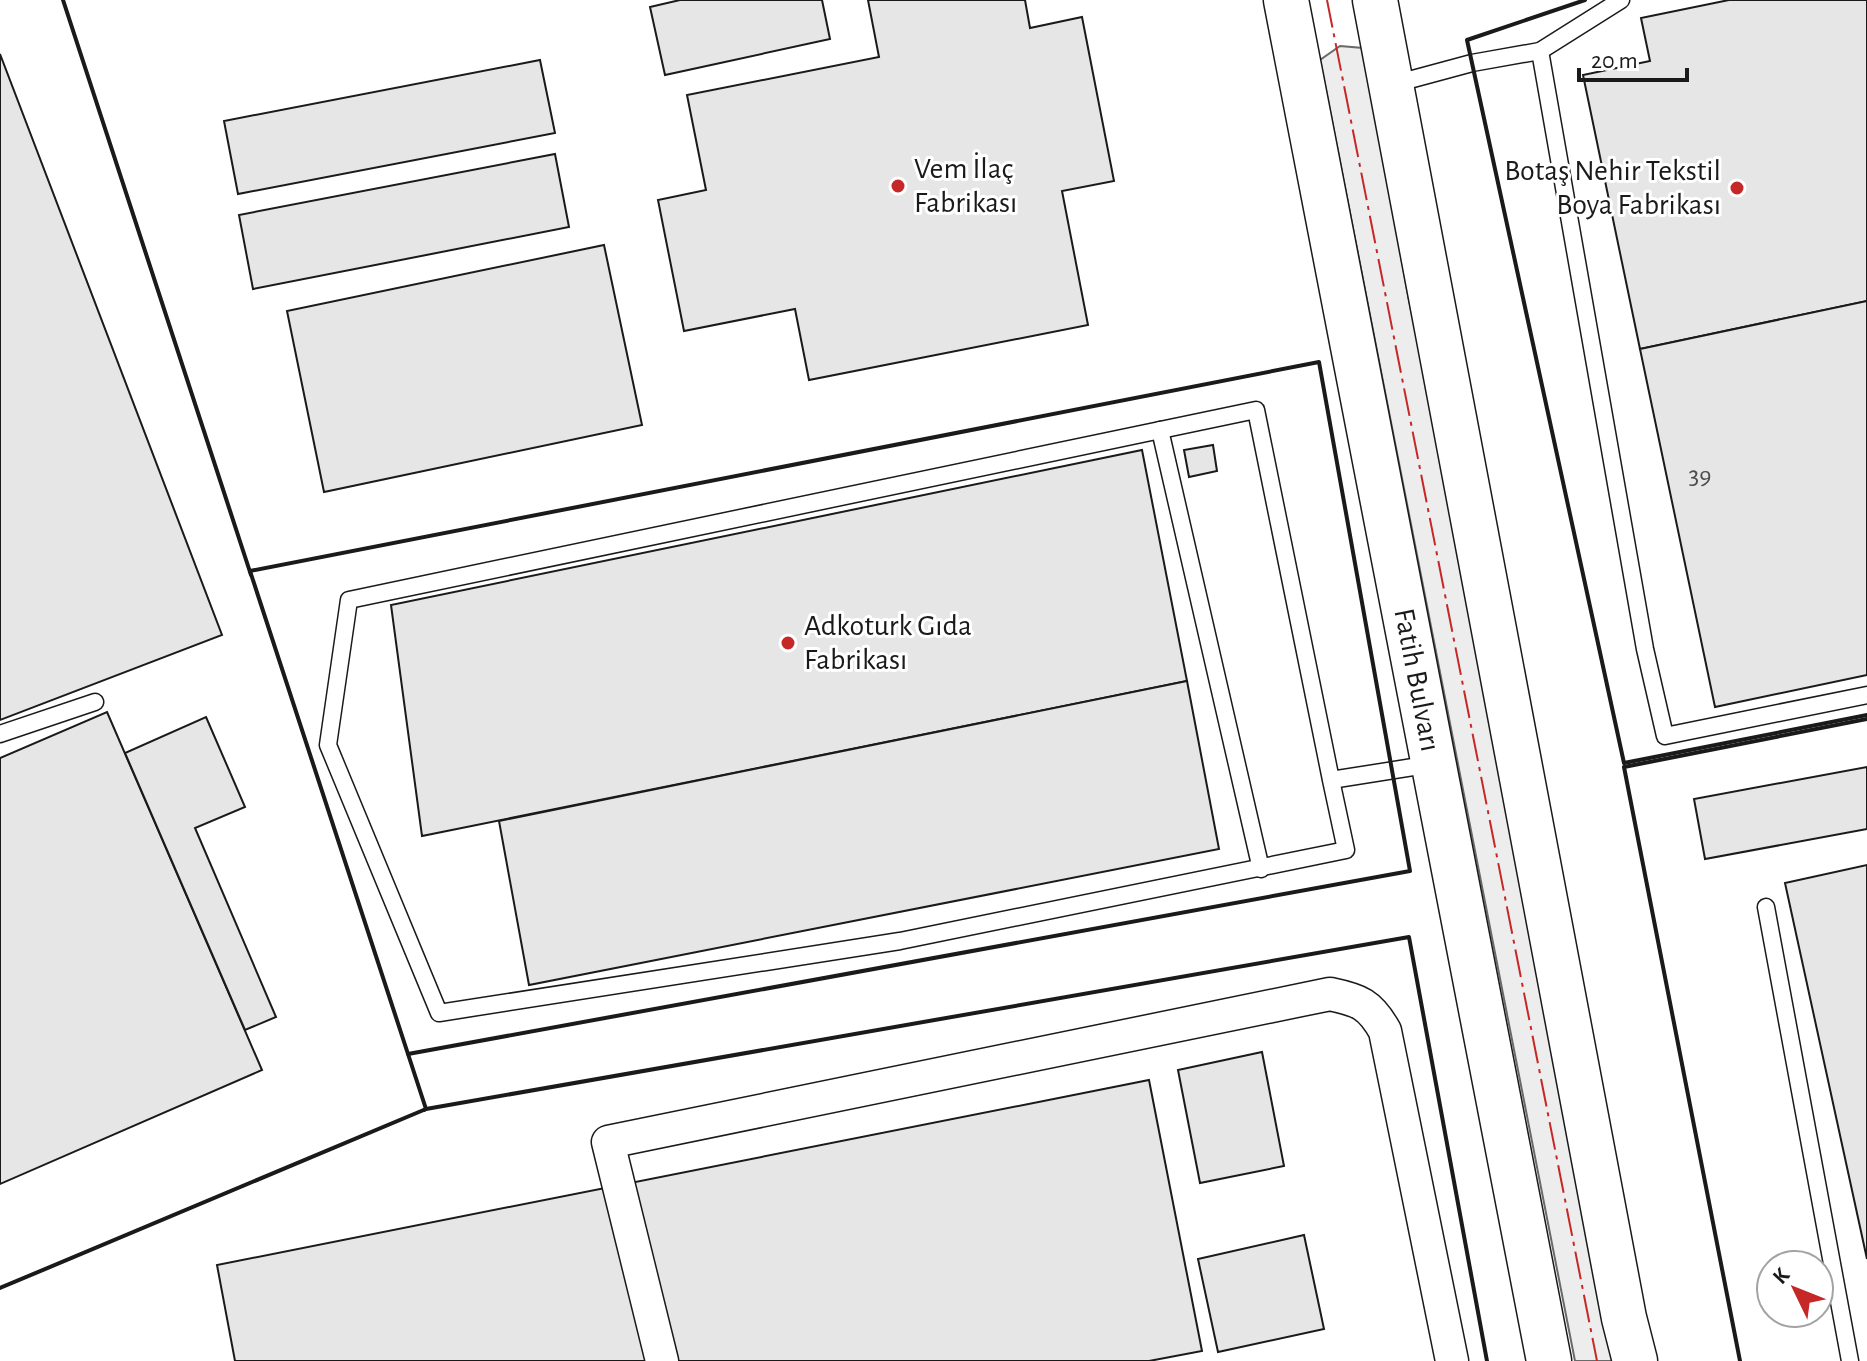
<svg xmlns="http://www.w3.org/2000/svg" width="1867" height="1361" viewBox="0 0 1867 1361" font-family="'Alegreya Sans',sans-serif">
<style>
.built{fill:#ededed;stroke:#6a6a6a;stroke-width:2}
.building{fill:#e6e6e6;stroke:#1a1a1a;stroke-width:2}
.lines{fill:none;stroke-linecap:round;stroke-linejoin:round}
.lane-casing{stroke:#1a1a1a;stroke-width:19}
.street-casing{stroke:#1a1a1a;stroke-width:35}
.secondary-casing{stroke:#1a1a1a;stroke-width:47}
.lane{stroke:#fff;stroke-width:16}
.street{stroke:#fff;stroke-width:32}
.secondary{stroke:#fff;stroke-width:44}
.wall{stroke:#1a1a1a;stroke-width:4}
.power{stroke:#c62828;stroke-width:2;stroke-dasharray:28 6 4 6;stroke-linecap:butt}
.poi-dot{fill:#c62828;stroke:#fff;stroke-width:3}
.labels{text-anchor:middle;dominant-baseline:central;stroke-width:6;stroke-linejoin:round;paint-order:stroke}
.number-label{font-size:26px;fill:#4d4d4d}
.poi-label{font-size:30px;fill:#1a1a1a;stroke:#fff;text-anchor:start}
.street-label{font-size:30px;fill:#1a1a1a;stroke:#fff}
</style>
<rect width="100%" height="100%" fill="#fff"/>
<!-- built -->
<polygon class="built" points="1340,46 1363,48 1409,300 1511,791 1624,1361 1575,1361 1320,60"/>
<!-- building -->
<g class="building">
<polygon points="680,0 822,0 830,39 665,75 650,7"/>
<polygon points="868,0 1025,0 1030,28 1082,17 1114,181 1062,191 1088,325 809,380 795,309 684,331 658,200 706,190 687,95 879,57"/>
<polygon points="1729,0 1867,0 1867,301 1640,349 1583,75 1650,61 1641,18"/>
<polygon points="0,54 222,635 0,720"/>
<polygon points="540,60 555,133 238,194 224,121"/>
<polygon points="555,154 569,227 253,289 239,215"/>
<polygon points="604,245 642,425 324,492 287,311"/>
<polygon points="1867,301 1867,675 1715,707 1640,349"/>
<polygon points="1213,445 1217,471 1189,477 1184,450"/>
<polygon points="1142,450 1187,681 422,836 391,605"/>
<polygon points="1187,681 1219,849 529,985 499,821"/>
<polygon points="107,712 262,1070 0,1184 0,758"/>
<polygon points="206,717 245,807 195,828 276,1017 245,1030 125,753"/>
<polygon points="1867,767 1867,829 1705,859 1694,799"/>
<polygon points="1867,865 1867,1259 1785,883"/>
<polygon points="1262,1052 1284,1166 1200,1183 1178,1070"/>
<polygon points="1149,1080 1202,1351 1149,1361 235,1361 217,1265"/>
<polygon points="1304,1235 1324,1329 1218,1352 1198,1259"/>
</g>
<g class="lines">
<!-- lane casing -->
<g class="lane-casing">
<g id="lane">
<polyline points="1540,51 1645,649 1665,736 1867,695"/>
<polyline points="1393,90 1409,80 1472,63 1540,51 1621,0"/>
<polyline points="1160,430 1261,869"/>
<polyline points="0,734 95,702"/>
<polyline points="1331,780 1346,850 900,941 439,1013 328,745 349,600 1256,410 1331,780 1432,764"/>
<polyline points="1766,907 1850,1361"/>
</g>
</g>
<!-- street casing -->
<g class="street-casing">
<path id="street" d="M662,1361L608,1142L1330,994C1359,1000 1370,1004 1385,1031L1452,1361"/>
</g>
<!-- secondary casing -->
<g class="secondary-casing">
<g id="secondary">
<polyline points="1286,0 1549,1361"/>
<polyline points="1375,0 1624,1318 1635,1361"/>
</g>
</g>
<!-- lane -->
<use href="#lane" class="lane"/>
<!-- street -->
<use href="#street" class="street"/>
<!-- secondary -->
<use href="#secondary" class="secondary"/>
<!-- wall -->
<g class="wall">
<polyline points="63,0 251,575"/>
<polyline points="1585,0 1467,40 1624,763 1867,715"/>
<polygon points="1319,362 1410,871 408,1054 250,571"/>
<polyline points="408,1054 426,1109 424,1110"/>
<polyline points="0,1288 426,1109 1409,937 1487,1361"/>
<polyline points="1740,1361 1624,767 1867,719"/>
</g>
<!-- power -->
<polyline class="power" points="1327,0 1597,1361"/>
</g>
<!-- markers -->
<g class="poi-dot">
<circle cx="898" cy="186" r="8"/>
<circle cx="1737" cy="188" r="8"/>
<circle cx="788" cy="643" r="8"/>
</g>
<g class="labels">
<!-- number labels -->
<g class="number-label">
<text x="1700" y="476">39</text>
</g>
<!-- poi labels -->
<g class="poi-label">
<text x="914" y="169">Vem İlaç<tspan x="914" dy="34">Fabrikası</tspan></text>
<text x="1721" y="171" text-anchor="end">Botaş Nehir Tekstil<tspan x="1721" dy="34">Boya Fabrikası</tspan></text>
<text x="804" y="626">Adkoturk Gıda<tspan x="804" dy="34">Fabrikası</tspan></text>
</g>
<!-- street labels -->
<g class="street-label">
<text transform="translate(1417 680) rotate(79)">Fatih Bulvarı</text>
</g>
</g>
<!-- north arrow -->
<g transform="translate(1795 1289) rotate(313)"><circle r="38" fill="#ffffff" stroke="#a3a3a3" stroke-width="2"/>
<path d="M0-6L14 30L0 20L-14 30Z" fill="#c62828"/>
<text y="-12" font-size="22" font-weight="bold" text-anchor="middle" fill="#1a1a1a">K</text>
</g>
<!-- scale -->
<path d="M1579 68v12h108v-12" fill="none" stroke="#1a1a1a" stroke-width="4"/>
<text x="1591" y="68" font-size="24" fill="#1a1a1a" stroke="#ffffff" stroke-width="6" paint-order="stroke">20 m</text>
</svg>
